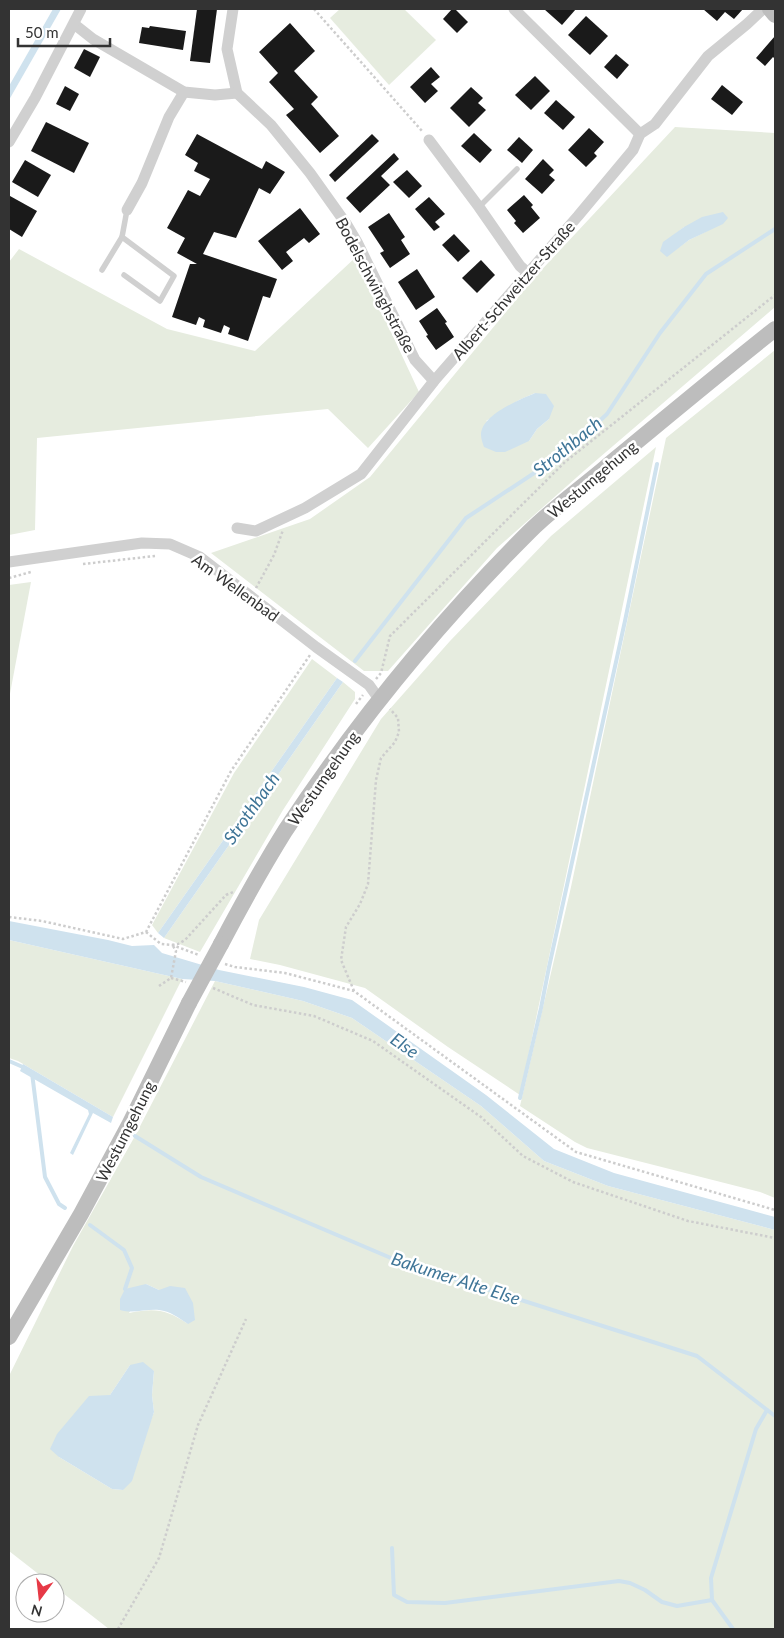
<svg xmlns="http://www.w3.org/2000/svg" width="784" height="1638" viewBox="0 0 784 1638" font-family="Lato,sans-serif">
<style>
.green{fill:#e6ecdf;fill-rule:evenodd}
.water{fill:#cfe2ee}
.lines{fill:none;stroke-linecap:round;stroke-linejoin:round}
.stream{stroke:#cfe2ee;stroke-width:4}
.building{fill:#1a1a1a}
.path{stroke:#cdcdcd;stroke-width:2.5;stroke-dasharray:2.5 2.5;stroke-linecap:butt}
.lane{stroke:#d0d0d0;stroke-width:5.5}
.street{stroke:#d0d0d0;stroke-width:11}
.secondary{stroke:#bdbdbd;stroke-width:16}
.secondary-bridge{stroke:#bdbdbd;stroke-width:16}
.labels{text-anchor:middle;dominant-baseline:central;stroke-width:5;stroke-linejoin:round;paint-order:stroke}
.street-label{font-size:16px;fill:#333;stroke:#fff}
.water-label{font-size:18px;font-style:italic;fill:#3f7597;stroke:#fff}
</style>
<rect width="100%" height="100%" fill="#fff"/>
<!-- green -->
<g class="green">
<polygon points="340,9 404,9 436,40 389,85 330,18"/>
<path d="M675,127L775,133V307L585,470L497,548L388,671H364L211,553L310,519L370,477L534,278ZM684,227L705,232L689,240L667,256L675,234ZM535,393L549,419L537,429L529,441L486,421L519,400Z"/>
<polygon points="19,249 167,329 255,351 356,257 419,392 368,448 328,409 37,438 35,530 9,535 9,262"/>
<polygon points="775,350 775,1198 760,1192 587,1148 575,1142 520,1106 571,887 666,438"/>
<polygon points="656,447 520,1095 448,1047 365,988 280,965 250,959 259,920 381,719 450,641 551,536"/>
<polygon points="31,582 9,699 9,585"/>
<polygon points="312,659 337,678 158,933 152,925 234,773"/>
<polygon points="343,682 355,692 355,699 283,810 200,952 164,938"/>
<polygon points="9,940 182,979 113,1117 18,1061 9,1058"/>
<path d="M215,981L303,1001L352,1018L481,1106L544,1161L608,1186L775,1230V1629H109L55,1587V1583H50L9,1551V1376L73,1246L135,1136ZM146,1284L159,1290L188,1324C166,1309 155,1308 129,1313ZM130,1365L154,1371L152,1395L154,1412L123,1490L112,1489L59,1457L110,1395Z"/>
</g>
<!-- water -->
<g class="water">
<polygon points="53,9 61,9 9,100 9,86"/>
<polygon points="723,212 728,218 723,224 689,240 667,257 660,251 663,242 684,227 702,217"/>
<path d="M535,393L546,394L554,406L549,419L537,429L529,441L505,452H496L484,447C483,444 481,439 481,435C481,415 519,400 535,393Z"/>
<polygon points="337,678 343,682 164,938 158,933"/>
<polygon points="9,921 108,940 132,946 154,945 162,953 219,970 304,987 352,1000 486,1095 554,1149 614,1173 775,1217 775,1230 608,1186 544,1161 481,1106 352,1018 303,1001 215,981 182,979 9,940"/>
<polygon points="23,1064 113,1117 111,1123 93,1113 73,1155 70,1153 89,1114 88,1110 20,1071"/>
<path d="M146,1284L159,1290L170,1286L185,1288L193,1303L195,1320L188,1324C179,1318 170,1311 159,1310C145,1309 133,1314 120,1310V1299L125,1289Z"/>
<polygon points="143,1362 154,1371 152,1395 154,1412 132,1481 123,1490 112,1489 59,1457 50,1449 57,1434 89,1396 110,1395 130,1365"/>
</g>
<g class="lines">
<!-- stream -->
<g class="stream">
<polyline points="355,661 466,518 566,452 607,414 660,333 706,274 775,229"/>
<polyline points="9,1061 25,1068"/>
<polyline points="32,1073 45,1177 59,1204 65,1208"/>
<polyline points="520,1098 541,1008 549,967 625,621 657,464"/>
<polyline points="135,1136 201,1177 398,1261 697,1356 775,1416"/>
<polyline points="90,1225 124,1250 132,1268 125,1289"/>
<polyline points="392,1548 394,1595 407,1602 445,1603 619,1581 630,1583 645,1590 662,1602 677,1606 712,1600"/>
<polyline points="733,1629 712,1600 711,1578 756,1429 767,1410"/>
</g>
</g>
<!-- building -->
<g class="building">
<polygon points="197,9 217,9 210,63 190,61"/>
<polygon points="452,9 455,9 468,22 457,33 443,19"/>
<polygon points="544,9 576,9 562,25"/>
<polygon points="703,9 743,9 734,19 725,12 717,21"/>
<polygon points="586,16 608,36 590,55 568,35"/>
<polygon points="290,23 315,51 294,71 318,97 311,104 339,136 320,153 286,115 294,109 269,82 278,73 259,52"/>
<polygon points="150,26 186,31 183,50 139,43 142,27 149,28"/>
<polygon points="775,36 775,59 773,57 765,66 756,58"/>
<polygon points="84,49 100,57 90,77 74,68"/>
<polygon points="616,54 629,65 617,79 604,67"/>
<polygon points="431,67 440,77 431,84 438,91 425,103 410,87"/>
<polygon points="535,76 550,91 531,110 515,95"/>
<polygon points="722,85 743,102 732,115 711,99"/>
<polygon points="65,86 79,94 70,111 56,104"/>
<polygon points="471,87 483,98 478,103 486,110 469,127 450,108"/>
<polygon points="556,100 575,117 563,130 544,113"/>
<polygon points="46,122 89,143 74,173 31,151"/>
<polygon points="589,128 604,142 594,153 597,156 586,167 568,150"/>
<polygon points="474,133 492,150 480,163 461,146"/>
<polygon points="197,134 262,169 266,161 285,172 270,194 259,188 236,238 214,232 203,254 277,279 270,298 263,296 248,341 228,334 230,328 224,325 221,333 203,327 205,320 199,317 196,325 172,317 190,264 197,264 177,253 185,238 167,228 188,190 200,196 210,179 194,171 198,163 185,155"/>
<polygon points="372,134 379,141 335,182 329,175"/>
<polygon points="519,137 533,150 522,163 507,150"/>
<polygon points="394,153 399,159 381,176 390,185 360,213 346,198"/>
<polygon points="543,159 554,170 549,175 555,180 542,194 525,179"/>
<polygon points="25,160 51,175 38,197 12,182"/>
<polygon points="407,170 422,186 409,198 393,182"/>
<polygon points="524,195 533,205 531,207 540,218 523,233 514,223 516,221 507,210"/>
<polygon points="10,196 37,211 22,237 9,229 9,198"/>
<polygon points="429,197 445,214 435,222 440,227 434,231 415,209"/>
<polygon points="300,208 320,234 309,243 304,238 286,252 293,261 282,270 258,241"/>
<polygon points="389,213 405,237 401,240 410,254 390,268 380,253 384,251 368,227"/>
<polygon points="454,234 470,251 458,262 442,245"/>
<polygon points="481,260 495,275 477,293 462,278"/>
<polygon points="417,269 435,297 416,310 398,282"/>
<polygon points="437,308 447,322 445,323 454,337 436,350 426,336 428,335 419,321"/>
</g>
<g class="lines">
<!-- path -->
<g class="path">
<polyline points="314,9 422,131"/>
<polyline points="83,564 155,556"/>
<polyline points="9,578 31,572"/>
<polyline points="256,588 274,555 283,530"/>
<polyline points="376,679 381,673 390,636 565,462 775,295"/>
<polyline points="356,704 363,695"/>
<polyline points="9,917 42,921 123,939 146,932 231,771 310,655"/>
<polyline points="146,932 161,944 172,945 199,955"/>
<polyline points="172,945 178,944 185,940 226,895 233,892"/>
<polyline points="225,964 235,967 285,973 354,991 576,1152 775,1210"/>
<polyline points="171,978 186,982"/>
<polyline points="159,986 171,978 176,951 173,946"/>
<polyline points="213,988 253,1005 314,1016 373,1041 481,1117 523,1156 573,1182 688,1221 775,1238"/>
<polyline points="354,991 341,960 346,927 360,904 368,884 376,780 381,758 395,742 399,732 398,718 390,709"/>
<polyline points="118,1629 159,1558 198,1425 246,1319"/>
</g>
<!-- lane -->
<g class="lane">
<polyline points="479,207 517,169"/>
<polyline points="102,270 122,237"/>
<polyline points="124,275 160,301 174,276 122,237 127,210"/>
</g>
<!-- street -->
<g class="street">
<polyline points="233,9 227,49 237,93 271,125 310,173 347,225 357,242 415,360 434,381"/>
<polyline points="514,9 640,134"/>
<polyline points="74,24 93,39 184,92 215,95 237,93"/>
<polyline points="429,140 479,207 520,266 528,273"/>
<polyline points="9,142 35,98 81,9"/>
<polyline points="127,210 142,183 169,117 184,92"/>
<polyline points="237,528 256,531 305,508 361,474 434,381 578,216 633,150 640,134 655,124 708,56 747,24 763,9"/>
<polyline points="9,562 142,543 170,544 200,557 316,647 369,685 379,699"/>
</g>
<!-- secondary -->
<g class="secondary">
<polyline points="770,9 775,15"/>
<path d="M221,944C241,906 262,868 285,831C356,723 437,624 529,532C552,509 580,489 606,467C662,421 718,374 775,329"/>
<polyline points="9,1337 81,1214 130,1123 189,1003"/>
</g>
<!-- secondary-bridge -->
<polyline class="secondary-bridge" points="189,1003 221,944"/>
</g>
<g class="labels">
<!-- street labels -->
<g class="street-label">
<text transform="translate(376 285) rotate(62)">Bodelschwinghstraße</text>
<text transform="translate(513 290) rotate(-49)">Albert-Schweitzer-Straße</text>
<text transform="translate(592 479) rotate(-40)">Westumgehung</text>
<text transform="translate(236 587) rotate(36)">Am Wellenbad</text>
<text transform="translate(323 778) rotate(-55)">Westumgehung</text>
<text transform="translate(125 1131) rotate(-63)">Westumgehung</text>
</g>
<!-- water labels -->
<g class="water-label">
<text transform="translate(567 446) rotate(-39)">Strothbach</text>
<text transform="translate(251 808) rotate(-55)">Strothbach</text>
<text transform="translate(405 1045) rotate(35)">Else</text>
<text transform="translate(456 1278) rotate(18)">Bakumer Alte Else</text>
</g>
</g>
<!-- border -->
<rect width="784" height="1638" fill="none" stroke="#333333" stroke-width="20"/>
<!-- north arrow -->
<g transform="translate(40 1598) rotate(195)"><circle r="24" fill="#ffffff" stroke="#adadad"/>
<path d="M0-4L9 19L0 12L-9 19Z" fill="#e63946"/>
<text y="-8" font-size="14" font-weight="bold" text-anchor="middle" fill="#333333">N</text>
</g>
<!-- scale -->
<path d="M18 38v8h92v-8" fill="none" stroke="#333333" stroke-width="2.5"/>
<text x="25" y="38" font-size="15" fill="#333333" stroke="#ffffff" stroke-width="4" paint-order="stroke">50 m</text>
</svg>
